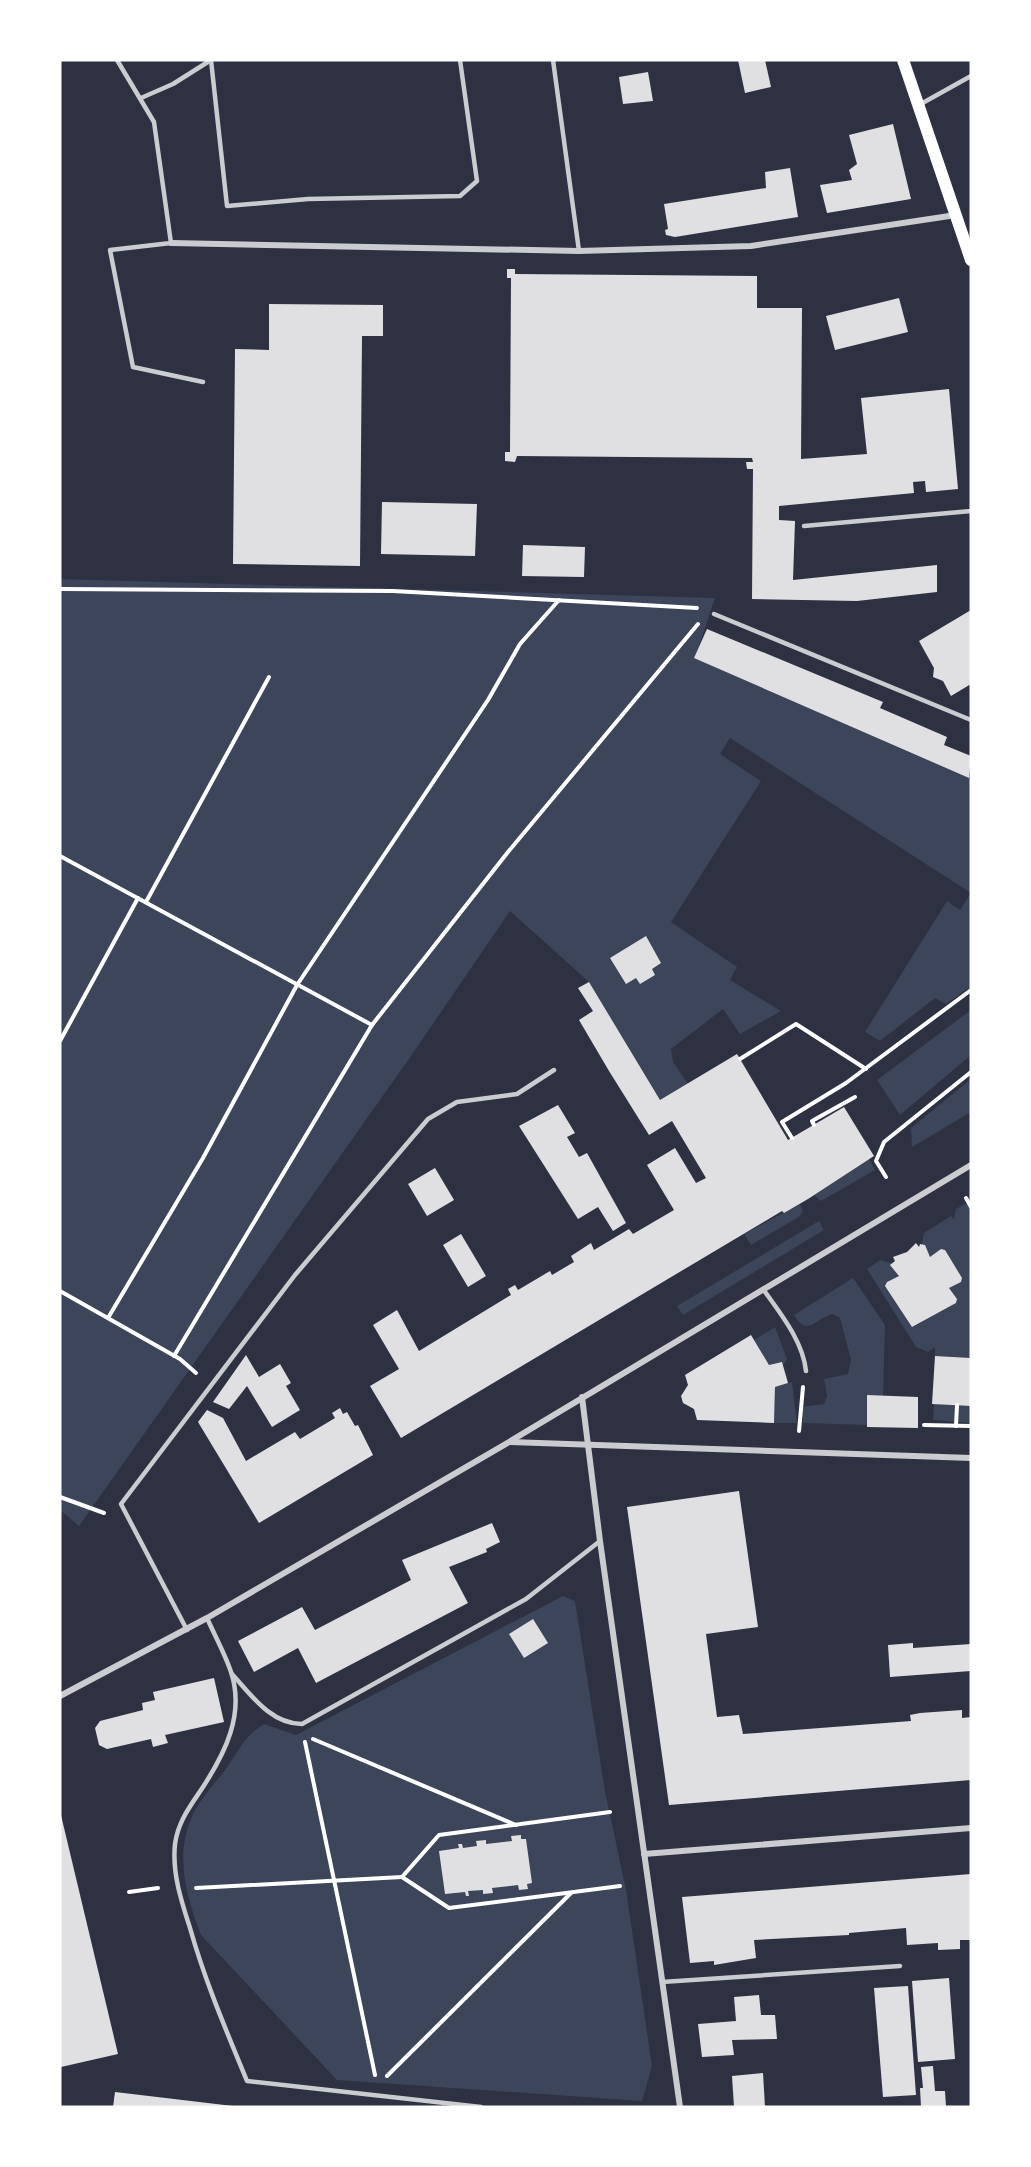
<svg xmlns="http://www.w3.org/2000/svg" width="1031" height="2167" viewBox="0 0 1031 2167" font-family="Literata,serif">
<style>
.green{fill:#3c4559}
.building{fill:#e0e0e3}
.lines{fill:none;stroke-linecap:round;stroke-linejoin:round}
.path{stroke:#fff;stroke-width:4}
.service{stroke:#caccd0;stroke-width:4.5}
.minor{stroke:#caccd0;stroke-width:6}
.secondary{stroke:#fff;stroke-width:12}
</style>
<rect width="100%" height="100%" fill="#2d3142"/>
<!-- green -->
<g class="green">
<polygon points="60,579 715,598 695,658 971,779 971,986 946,1004 935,998 880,1041 865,1032 947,901 960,910 971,893 730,738 720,754 761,781 671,922 737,967 730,980 781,1011 740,1034 723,1009 671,1049 673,1062 688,1084 660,1100 589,982 510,911 411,1056 79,1526 60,1510"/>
<polygon points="971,1010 971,1055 900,1115 877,1080"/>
<polygon points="971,1079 971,1112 912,1147 911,1128"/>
<polygon points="869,1159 875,1170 821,1201 814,1195"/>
<polygon points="971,1201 971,1358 935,1356 935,1347 928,1352 916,1347 867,1269 880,1260 891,1263 899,1276 887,1282 886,1285 913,1327 956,1303 957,1299 949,1288 961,1282 962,1278 930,1257 922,1244 924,1233 951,1216 954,1219 956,1209"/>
<polygon points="800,1204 803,1211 800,1216 751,1245 744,1234"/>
<polygon points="819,1221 824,1230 683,1315 677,1306"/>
<path d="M853,1278L885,1325L883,1396L867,1395V1425L803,1423L802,1407L824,1404L827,1396L824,1379L848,1374L851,1360L840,1318L833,1314C815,1318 808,1338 794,1315Z"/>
<polygon points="775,1327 787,1359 783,1365 781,1362 769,1365 754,1340"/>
<polygon points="792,1382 797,1423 774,1423 775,1387"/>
<polygon points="934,1404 971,1406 971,1423 933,1420"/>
<path d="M563,1596L575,1601L605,1791L626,1890L652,2066L642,2101L337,2080L201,1935C186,1896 174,1855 193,1814C201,1798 215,1783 226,1769C238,1751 245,1735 264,1724L296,1735Z"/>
</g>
<!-- building -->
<g class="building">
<polygon points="738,60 765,60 771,87 745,93"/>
<polygon points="648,72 653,101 623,104 619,77"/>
<polygon points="893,124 911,199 827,213 820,185 852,180 849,170 857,164 849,135"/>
<polygon points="790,168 798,217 675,237 666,235 665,230 668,229 664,204 766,188 765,172"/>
<polygon points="507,269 515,269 515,274 757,276 757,308 802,308 801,459 867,454 861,398 949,389 958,489 926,492 925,481 913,482 914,493 779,506 779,520 795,521 793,580 937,565 937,592 857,601 752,599 753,469 747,469 746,462 753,462 752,458 517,456 515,462 505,461 505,452 510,452 511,278 507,278"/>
<polygon points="899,298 908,332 835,350 826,316"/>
<polygon points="269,304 383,305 383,336 362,336 360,566 233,564 235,349 269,350"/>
<polygon points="382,502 477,504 475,556 381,554"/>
<polygon points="523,545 585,547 584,577 522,576"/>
<polygon points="971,610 971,684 951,696 943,681 933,677 934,668 919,641"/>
<polygon points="707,629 883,702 880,708 947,737 944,745 971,756 969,778 694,658"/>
<polygon points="646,936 661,963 652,969 655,975 640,984 636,978 626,984 610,958"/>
<polygon points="589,982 660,1100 737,1054 788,1140 844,1107 874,1156 808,1199 784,1213 782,1211 401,1438 370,1386 399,1369 373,1325 397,1310 419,1351 511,1295 508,1289 515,1285 518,1290 550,1271 552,1275 574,1262 571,1256 591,1243 594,1250 629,1229 633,1234 674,1210 647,1165 675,1148 696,1183 706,1178 672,1121 649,1135 609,1071 579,1020 593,1011 578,988"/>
<polygon points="558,1105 575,1133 567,1137 579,1157 587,1153 626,1223 613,1231 598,1207 578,1219 519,1126"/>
<polygon points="435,1168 454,1200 427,1216 408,1184"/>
<polygon points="461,1234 486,1276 468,1287 443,1245"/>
<polygon points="916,1243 919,1247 920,1244 925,1245 930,1257 941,1249 945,1250 962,1278 961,1282 949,1288 957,1299 956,1303 912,1327 885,1286 887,1282 899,1276 890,1265 895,1261 893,1257 907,1252"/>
<polygon points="751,1335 769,1365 782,1362 788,1383 775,1387 774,1423 697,1420 694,1409 683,1403 681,1396 688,1385 685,1375"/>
<polygon points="246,1355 259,1377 280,1364 291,1383 286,1386 300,1410 272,1427 247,1386 229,1409 213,1402"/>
<polygon points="935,1356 971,1358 971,1406 932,1404"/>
<polygon points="867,1395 918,1397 918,1428 867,1427"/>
<polygon points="340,1408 343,1414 347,1412 355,1426 358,1425 373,1455 259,1523 198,1422 207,1410 223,1418 246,1461 295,1432 300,1439 335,1418 332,1413"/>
<polygon points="739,1491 758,1627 706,1634 717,1717 739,1715 743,1734 911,1721 910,1715 920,1713 962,1710 962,1718 971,1717 971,1780 669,1805 627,1507"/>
<polygon points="492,1523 500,1542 486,1549 487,1552 449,1567 468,1603 316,1683 298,1648 254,1672 238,1641 302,1607 315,1630 411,1580 402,1560"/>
<polygon points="533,1619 548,1643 524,1658 509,1634"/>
<polygon points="913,1643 913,1648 971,1644 971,1671 890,1677 888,1645"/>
<polygon points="214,1678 224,1722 165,1735 168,1743 153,1747 151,1739 107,1749 99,1745 95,1728 100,1721 143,1710 142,1703 155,1700 153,1692"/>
<polygon points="60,1811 118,2054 61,2067 60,2066"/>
<polygon points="521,1835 521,1839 526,1839 532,1883 527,1884 528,1889 519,1890 518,1885 492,1888 493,1893 483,1894 483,1890 468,1891 469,1896 466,1896 465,1892 445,1894 439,1851 459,1848 458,1844 462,1844 463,1848 477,1846 476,1841 486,1840 486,1844 512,1841 511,1836"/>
<polygon points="971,1874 971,1940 960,1940 960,1949 938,1950 938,1943 907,1945 906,1928 849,1933 849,1935 754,1940 756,1958 714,1965 714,1961 690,1963 682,1897"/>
<polygon points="949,1978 955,2059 918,2062 912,1981"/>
<polygon points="908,1986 916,2095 883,2097 874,1988"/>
<polygon points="759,1995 761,2015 775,2015 777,2039 732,2040 734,2055 702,2057 698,2024 736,2021 734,1997"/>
<polygon points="933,2066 935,2091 945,2091 946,2107 921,2107 920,2088 923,2088 921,2067"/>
<polygon points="763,2073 765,2107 734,2107 732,2076"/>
<polygon points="115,2092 233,2106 233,2107 113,2107"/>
</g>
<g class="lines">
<!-- path -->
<g class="path">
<polyline points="60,589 393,591 697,608"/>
<polyline points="60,856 372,1025"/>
<polyline points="146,902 269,677"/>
<polyline points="60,1041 138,898"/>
<polyline points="740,1059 796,1024 866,1069"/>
<polyline points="814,1125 812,1121 855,1097"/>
<polyline points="792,1138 782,1122 846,1083 971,990"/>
<polyline points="886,1177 876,1161 884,1142 971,1072"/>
<polyline points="966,1198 971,1207"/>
<polyline points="60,1291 180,1359 196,1373"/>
<polyline points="108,1318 203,1158 297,985 488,700 520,644 559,600"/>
<polyline points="174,1356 372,1025 508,852 698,624"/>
<polyline points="924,1425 971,1426"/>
<polyline points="956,1426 957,1405"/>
<polyline points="799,1431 803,1387"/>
<polyline points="60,1497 104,1513"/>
<polyline points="313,1739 516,1825"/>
<polyline points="305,1742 375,2075"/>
<polyline points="610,1812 439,1835 402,1877 449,1908 620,1886"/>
<polyline points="196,1888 402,1877"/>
<polyline points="129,1892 158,1888"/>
<polyline points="387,2076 571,1893"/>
</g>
<!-- service -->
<g class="service">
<polyline points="117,60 154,122 171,243 110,250 133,367 203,382"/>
<polyline points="211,60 227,206 308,199 460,196 477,181 460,60"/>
<polyline points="553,60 579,251"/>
<polyline points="141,98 173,84 211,60"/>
<polyline points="919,105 971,76"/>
<polyline points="804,526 971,511"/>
<polyline points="714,614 971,720"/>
<path d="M763,1289C780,1313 803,1341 806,1371"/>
<path d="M207,1618C215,1636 225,1654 231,1672C245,1714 225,1753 203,1787C191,1805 178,1821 175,1844C172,1873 181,1900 190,1928C205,1981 226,2030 247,2081L481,2107"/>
<polyline points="187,1630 121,1504 295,1275 428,1119 457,1102 517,1094 554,1070"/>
<path d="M232,1674C251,1695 271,1724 302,1724L526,1599L600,1541"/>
<polyline points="662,1982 900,1966"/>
</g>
<!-- minor -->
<g class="minor">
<polyline points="171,243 579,251 751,246 956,215"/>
<polyline points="582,1397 600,1541 680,2107"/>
<polyline points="510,1442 971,1458"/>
<polyline points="60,1696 207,1618 509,1442 971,1165"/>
<polyline points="644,1854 971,1828"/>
</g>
<!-- secondary -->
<polyline class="secondary" points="903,60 971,260"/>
</g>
<!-- border -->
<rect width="1031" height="2167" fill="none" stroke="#ffffff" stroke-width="123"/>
</svg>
